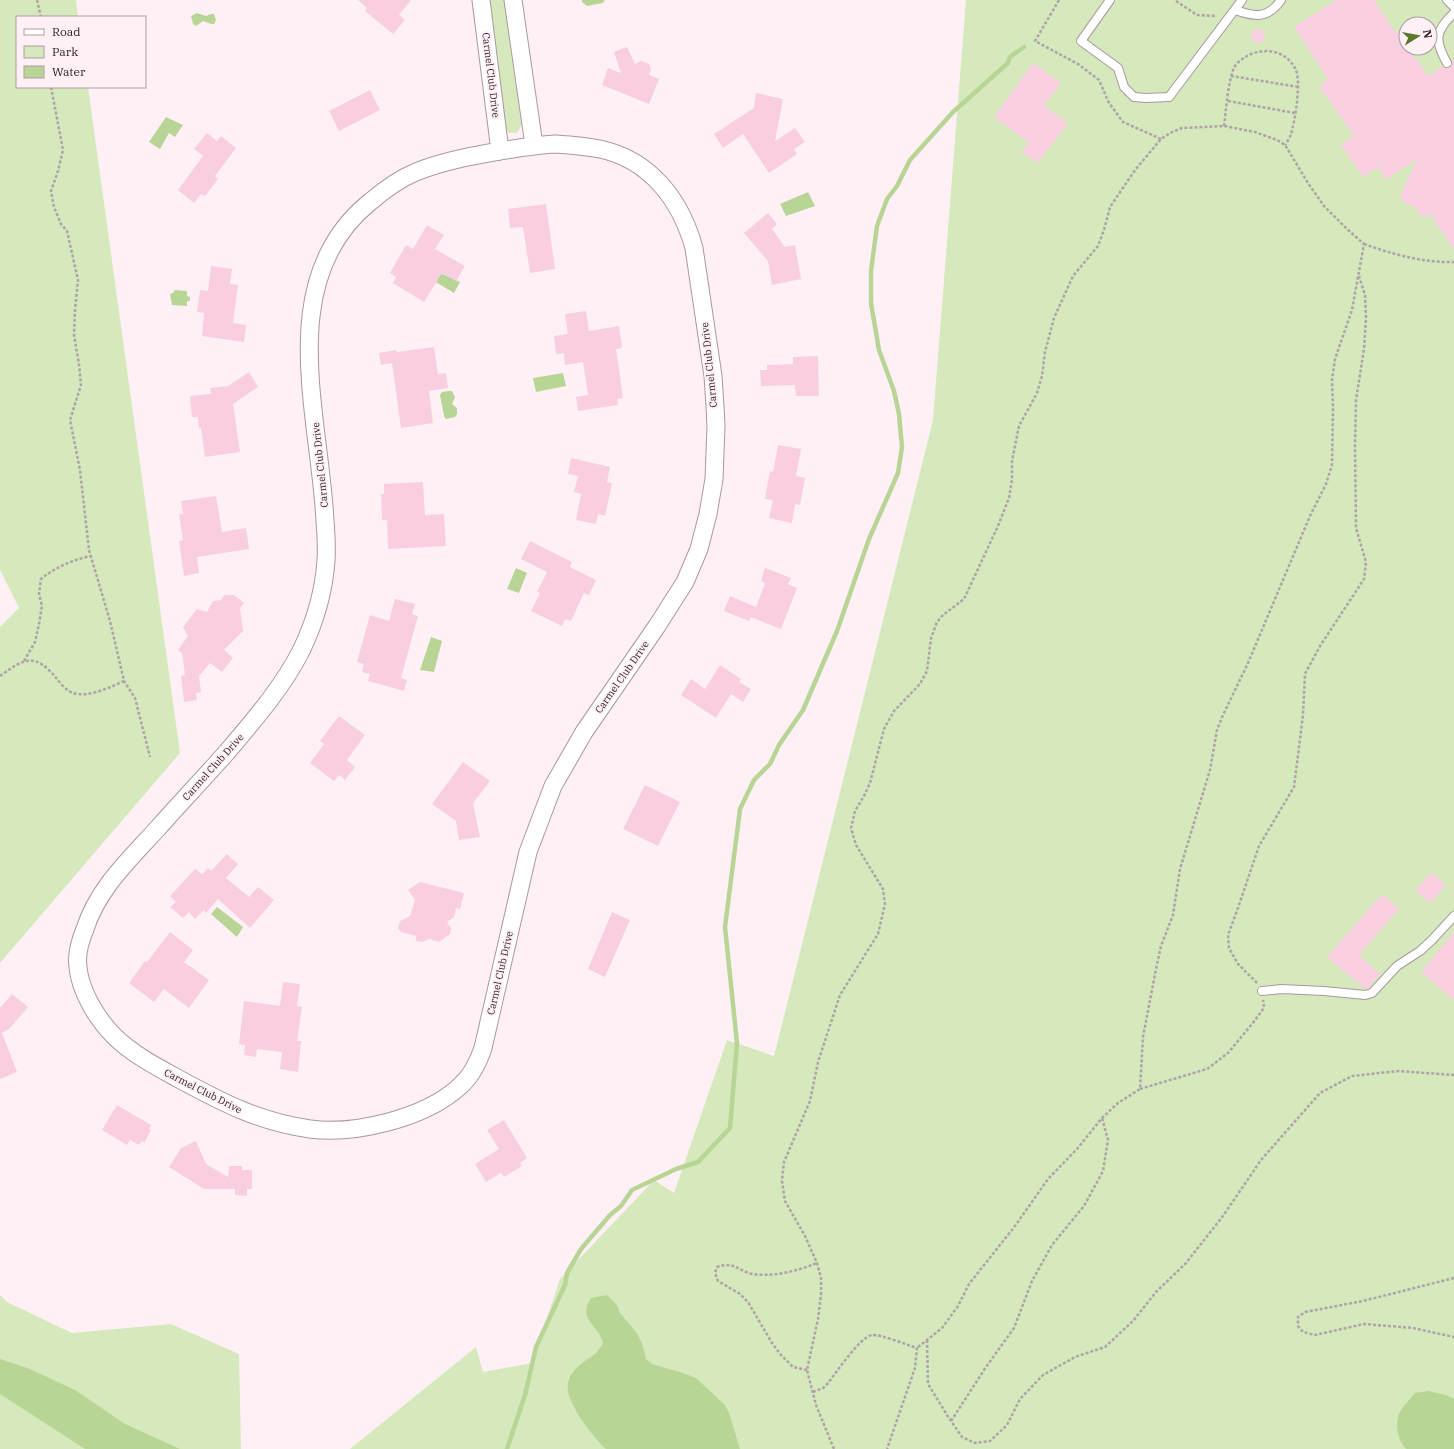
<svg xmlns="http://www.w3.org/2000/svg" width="1454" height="1449" viewBox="0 0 1454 1449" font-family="'IBM Plex Serif',serif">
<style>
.green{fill:#d5e9bd;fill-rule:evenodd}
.water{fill:#b9d596}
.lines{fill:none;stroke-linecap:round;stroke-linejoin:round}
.stream{stroke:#b9d596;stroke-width:4.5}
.building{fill:#f9cee1}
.service-casing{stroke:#ac96a0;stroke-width:10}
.minor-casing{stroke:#ac96a0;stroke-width:19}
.path{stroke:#afa3a8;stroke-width:2.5;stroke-dasharray:3 2;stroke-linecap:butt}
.service{stroke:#fff;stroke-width:8}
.minor{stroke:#fff;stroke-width:17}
.labels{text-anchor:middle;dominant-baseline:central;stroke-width:4;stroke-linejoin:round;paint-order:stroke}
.street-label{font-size:10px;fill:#2c2327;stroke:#fff0f6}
</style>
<rect width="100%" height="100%" fill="#fff0f6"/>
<!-- green -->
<g class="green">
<polygon points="0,0 76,0 78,17 17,17 17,87 88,87 180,753 0,963 0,627 19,608 0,570"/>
<polygon points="485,0 505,0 523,123 517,133 509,133 501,123"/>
<path d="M966,0H1454V1449H350L476,1347L483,1372L532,1363L560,1279L654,1180L674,1193L727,1040L774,1056L933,420ZM1406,24H1430V48H1406Z"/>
<polygon points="0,1295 7,1302 72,1333 171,1324 239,1354 241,1449 0,1449"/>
</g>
<!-- water -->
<g class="water">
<polygon points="582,0 605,0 603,3 587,6 582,2"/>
<polygon points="197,13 206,16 211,14 214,14 216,20 214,24 211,24 203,21 196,26 193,24 191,16"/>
<polygon points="166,117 183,125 175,137 169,133 160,149 149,142"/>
<polygon points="808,192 815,206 786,216 780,204"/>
<polygon points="438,272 460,282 454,293 434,281"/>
<polygon points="175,290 187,291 187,296 190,297 190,301 187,301 187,306 172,305 170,294 173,293"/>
<polygon points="563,373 566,386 536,392 533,378"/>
<polygon points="449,391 452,391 455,397 452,404 457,408 457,414 455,417 446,419 444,416 440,395 442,392"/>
<polygon points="516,568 527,573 519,593 507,589"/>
<polygon points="431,637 442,641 434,672 420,670"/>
<polygon points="217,907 243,927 237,937 211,914"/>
<path d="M607,1295L617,1305L620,1313L636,1332L642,1343L646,1359L652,1364L680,1372L696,1378L725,1405L729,1413L740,1449H606C592,1436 573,1411 568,1392C567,1388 568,1381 570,1377C575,1366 586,1361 595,1354C598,1351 600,1347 603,1344C600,1325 576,1320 591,1298Z"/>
<polygon points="0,1359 30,1369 75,1390 125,1424 180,1449 85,1449 0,1394"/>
<path d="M1428,1391L1446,1395L1454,1399V1449H1406C1397,1439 1394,1422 1401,1410C1405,1404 1411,1398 1415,1393Z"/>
</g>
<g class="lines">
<!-- stream -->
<polyline class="stream" points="507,1449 525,1395 536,1347 565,1285 567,1273 581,1249 610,1215 621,1206 632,1190 676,1169 698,1162 730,1128 737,1043 725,927 740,809 754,780 770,764 779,745 803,710 837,631 869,539 898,473 902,447 899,414 894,391 879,350 871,303 871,271 877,226 887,199 897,186 910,160 953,112 1008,63 1010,57 1024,47"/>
</g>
<!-- building -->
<g class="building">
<polygon points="358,0 411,0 399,15 405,20 393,34 365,11 367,8"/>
<polygon points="1336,0 1374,0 1395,32 1397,31 1406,44 1406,48 1409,48 1428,76 1443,66 1446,68 1450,68 1452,64 1452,60 1454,58 1454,249 1430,214 1423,218 1413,205 1407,205 1400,196 1417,159 1386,180 1378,167 1363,177 1341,145 1354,136 1319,86 1328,79 1294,27"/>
<circle cx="1258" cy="36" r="7"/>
<polygon points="627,47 635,64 641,61 649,64 651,69 649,75 659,79 649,104 602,85 608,68 621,73 614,52"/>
<polygon points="1033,63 1061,83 1044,106 1068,123 1038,163 1022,152 1029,143 994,117"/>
<polygon points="370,90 380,110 339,131 329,111"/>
<polygon points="756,93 783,99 775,141 795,128 805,142 794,149 797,154 769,173 743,134 723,148 714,134 754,108"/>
<polygon points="207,133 217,141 221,136 236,148 215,176 218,179 205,196 201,194 194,203 178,190 203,156 194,149"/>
<polygon points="546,204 555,269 530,273 523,227 510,228 508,209"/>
<polygon points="768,213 777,224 772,229 785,247 795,245 801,279 772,285 768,261 744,233"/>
<polygon points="427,225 444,235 435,249 465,266 456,281 442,273 424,302 393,283 396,277 390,273 406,245 413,249"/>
<polygon points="211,266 232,269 230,284 238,285 233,323 246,325 244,342 202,336 204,313 197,312 200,290 208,291"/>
<polygon points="586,311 589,331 619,326 622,348 616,349 623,398 617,399 618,405 578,411 576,397 588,395 583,362 565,365 564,353 556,354 554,336 568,334 565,314"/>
<polygon points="434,347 438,374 446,373 448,388 429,391 433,423 401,428 392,363 381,365 379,353 396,350 397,352"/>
<polygon points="818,356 819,396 796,396 795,385 761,386 760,370 767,370 767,365 793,364 793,357"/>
<polygon points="249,372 258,387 233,404 240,452 205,457 201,428 199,429 198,417 192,417 190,396 211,394 210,388 228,386"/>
<polygon points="778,445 801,449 796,476 805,478 800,505 795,504 792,523 769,518 773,500 765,499 770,471 773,472"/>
<polygon points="571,458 610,467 607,482 612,483 605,516 598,514 596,524 576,520 581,494 574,492 578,476 568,474"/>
<polygon points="423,482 425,515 444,514 446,546 388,549 387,520 382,520 381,494 384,494 384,484"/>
<polygon points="216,496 222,532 246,528 249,549 197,557 199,573 184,576 179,541 183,540 179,514 183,514 181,501"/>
<polygon points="530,541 572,562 570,567 596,580 589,595 584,593 571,621 565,619 562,626 531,611 540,593 537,592 547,572 521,559"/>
<polygon points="765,568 791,578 788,584 797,588 781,629 751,617 749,621 724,611 730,596 756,607 765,583 761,581"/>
<polygon points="225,595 234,595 244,603 240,608 243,631 224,650 233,658 222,672 210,663 199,676 201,692 196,693 197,700 184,702 181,676 185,675 182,653 178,650 188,636 183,627 197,609 207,612 213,601 221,600"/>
<polygon points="395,599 415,604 412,614 418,616 401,678 407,680 404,691 368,681 370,674 362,672 364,664 357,662 370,615 389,621"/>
<polygon points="720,665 741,679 739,682 751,689 743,702 731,694 716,718 681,695 691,679 705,689"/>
<polygon points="339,716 365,735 347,760 355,767 345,780 339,775 334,781 310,763 324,744 320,741"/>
<polygon points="463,762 490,781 473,803 480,837 459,840 456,821 432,804"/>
<polygon points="645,785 680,802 658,846 623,829"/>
<polygon points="227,854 238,864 226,878 249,897 258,887 274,900 250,928 218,899 206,913 204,910 195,919 189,912 183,918 170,907 176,902 170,896 195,869 202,874 208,868 211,871"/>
<polygon points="1431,872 1446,885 1430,903 1415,890"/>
<polygon points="420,882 464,893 460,909 456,908 454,917 447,922 451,929 450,934 439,942 429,939 422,942 416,941 416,936 401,932 398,928 400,921 410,916 415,900 408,890"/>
<polygon points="1382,894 1399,909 1359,955 1380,974 1367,989 1365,989 1327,957"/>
<polygon points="612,912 630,920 605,977 588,969"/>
<polygon points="170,932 193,950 184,962 209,980 189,1008 164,989 154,1002 129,983 145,961 147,962"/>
<polygon points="1454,932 1454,1000 1421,972"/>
<polygon points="283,982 300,984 297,1006 302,1007 297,1041 301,1041 298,1072 280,1069 282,1052 257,1049 256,1057 244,1055 245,1045 239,1044 244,1001 280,1006"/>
<polygon points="12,994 28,1007 9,1029 2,1033 17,1072 0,1079 0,1008"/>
<polygon points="117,1105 151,1125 149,1129 151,1130 144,1143 142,1141 139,1145 130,1140 127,1145 102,1130"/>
<polygon points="504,1120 527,1158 520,1163 522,1166 504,1177 501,1173 486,1182 475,1164 499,1149 487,1130"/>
<polygon points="196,1141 206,1164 228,1177 229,1166 242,1166 242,1170 252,1170 252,1189 247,1189 247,1196 235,1195 235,1189 204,1189 169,1167 181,1148"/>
</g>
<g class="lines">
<!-- service casing -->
<g class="service-casing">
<g id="service">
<polyline points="1110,0 1081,41 1118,68 1124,87 1134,97 1146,98 1169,97 1242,0"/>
<polyline points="1447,0 1454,7"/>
<path d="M1235,10C1255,17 1268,19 1281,0"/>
<path d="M1447,63C1434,40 1435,31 1454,13"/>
<polyline points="1262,991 1281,989 1324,991 1365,995 1372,993 1397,966 1420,951 1432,940 1454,916"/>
</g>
</g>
<!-- minor casing -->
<g class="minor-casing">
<g id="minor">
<polyline points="481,0 500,151"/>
<polyline points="513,0 534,145"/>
<path d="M555,144C570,145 585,146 600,149C651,160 681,201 694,248L713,376L715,406L716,426L714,479L708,514L699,549L685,582L657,626L584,732L553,786L528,852L483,1048C478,1063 471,1077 459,1087C425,1118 355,1135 310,1129C260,1122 223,1103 179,1079C157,1067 132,1054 114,1036C97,1019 80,991 78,967C76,954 80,941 85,929C98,888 130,859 158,828C181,802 204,778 227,752C254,720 282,688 301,651C315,622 324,592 326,560C327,547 326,534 325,521C320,416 273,280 370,202C384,190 399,179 416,172C443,161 472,156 500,151C518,148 536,145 555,144Z"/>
</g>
</g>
<!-- path -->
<g class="path">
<polyline points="37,0 41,17"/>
<polyline points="1059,0 1035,41 1078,64 1099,80 1109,103 1123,122 1161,139"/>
<polyline points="1176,1 1197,15 1217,16"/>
<polyline points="1231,76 1299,87"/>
<polyline points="51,87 63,150 58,171 51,191 54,207 61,224 67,231 78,280 75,310 74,335 79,364 81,385 70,420 80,470 89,550 110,621 124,681 135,698 150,757"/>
<polyline points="1228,101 1295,113"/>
<path d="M1224,126C1226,111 1228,81 1234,68C1236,63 1242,59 1247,56C1264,47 1285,50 1295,68C1302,79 1295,121 1291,134C1290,138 1287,142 1285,145"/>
<path d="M1364,244C1392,254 1424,263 1454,262"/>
<path d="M24,661L35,642L39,624L42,606L39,594L41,579C56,567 72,560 91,556"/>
<path d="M0,676C25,658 35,652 57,679C61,684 67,691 73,693C88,698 111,687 124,681"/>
<polyline points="1257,983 1238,964 1229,948 1228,935 1238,908 1259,846 1294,787 1303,715 1305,674 1320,646 1364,579 1366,562 1356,528 1355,446 1356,400 1364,349 1366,318 1365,295 1359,276"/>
<polyline points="1140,1089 1207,1069 1228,1053 1252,1024 1264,1008 1263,1000"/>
<polyline points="1454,1278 1363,1301 1305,1312 1298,1317 1298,1326 1303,1332 1315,1335 1364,1324 1413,1328 1454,1337"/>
<polyline points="927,1340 928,1384 947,1415 962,1437 975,1443 990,1441 1007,1425 1020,1399 1043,1375 1075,1357 1105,1347 1133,1321 1156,1292 1186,1263 1223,1216 1261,1160 1320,1093 1352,1076 1398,1071 1454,1075"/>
<path d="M807,1370L793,1367L781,1355L772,1343L748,1302L740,1294L718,1281L715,1273L717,1267C736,1261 737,1271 753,1274C774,1277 797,1271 817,1263"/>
<path d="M813,1392L823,1388L828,1383C836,1373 860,1337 872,1335C880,1334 907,1345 917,1348L915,1368L887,1449"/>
<polyline points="951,1421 986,1367 1014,1328 1032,1281 1052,1245 1084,1206 1103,1171 1108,1140 1102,1118"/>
<polyline points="834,1449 816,1405 807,1370 818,1319 821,1295 821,1278 817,1263 805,1236 785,1201 782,1181 784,1162 810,1101 818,1062 840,995 878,934 885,904 883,889 856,845 851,828 855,811 864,796 870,783 884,729 894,711 920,684 927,671 931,638 937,622 943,615 964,599 998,526 1009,498 1012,480 1012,461 1019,426 1037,393 1042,376 1045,352 1054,318 1073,276 1098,246 1104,230 1110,207 1135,170 1161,139 1170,133 1182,128 1224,126 1255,132 1277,140 1285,145 1308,183 1324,206 1347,229 1364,244 1352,310 1335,359 1332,380 1333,407 1332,465 1326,484 1310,516 1248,663 1223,715 1217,730 1210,770 1180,869 1173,915 1161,946 1156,969 1143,1037 1140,1089 1118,1103 1102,1118 1077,1149 1048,1179 1015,1226 969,1284 958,1306 942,1328 917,1348"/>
</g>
<!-- service -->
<use href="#service" class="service"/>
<!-- minor -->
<use href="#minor" class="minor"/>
</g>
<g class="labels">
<!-- street labels -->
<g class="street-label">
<text transform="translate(491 75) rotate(83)">Carmel Club Drive</text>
<text transform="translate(709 365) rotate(-96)">Carmel Club Drive</text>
<text transform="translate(320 465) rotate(-96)">Carmel Club Drive</text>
<text transform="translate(622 677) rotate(-55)">Carmel Club Drive</text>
<text transform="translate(213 767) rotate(-48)">Carmel Club Drive</text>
<text transform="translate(500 973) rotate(-77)">Carmel Club Drive</text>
<text transform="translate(203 1091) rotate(27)">Carmel Club Drive</text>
</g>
</g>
<!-- legend -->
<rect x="16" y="16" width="130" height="72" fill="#fff0f6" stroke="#ab9ea3"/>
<rect x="24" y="29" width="20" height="6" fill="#ffffff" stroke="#ab9ea3"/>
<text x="52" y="36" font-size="12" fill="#2c2327">Road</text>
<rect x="24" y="46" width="20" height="12" fill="#d5e9bd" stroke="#ab9ea3"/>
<text x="52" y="56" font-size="12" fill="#2c2327">Park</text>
<rect x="24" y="66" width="20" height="12" fill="#b9d596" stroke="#ab9ea3"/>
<text x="52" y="76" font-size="12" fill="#2c2327">Water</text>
<!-- north arrow -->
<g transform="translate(1418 36) rotate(79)"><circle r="19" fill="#fff0f6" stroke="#ab9ea3"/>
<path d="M0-3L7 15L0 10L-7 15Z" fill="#5a772c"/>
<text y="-6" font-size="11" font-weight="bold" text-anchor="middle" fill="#2c2327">N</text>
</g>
</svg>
